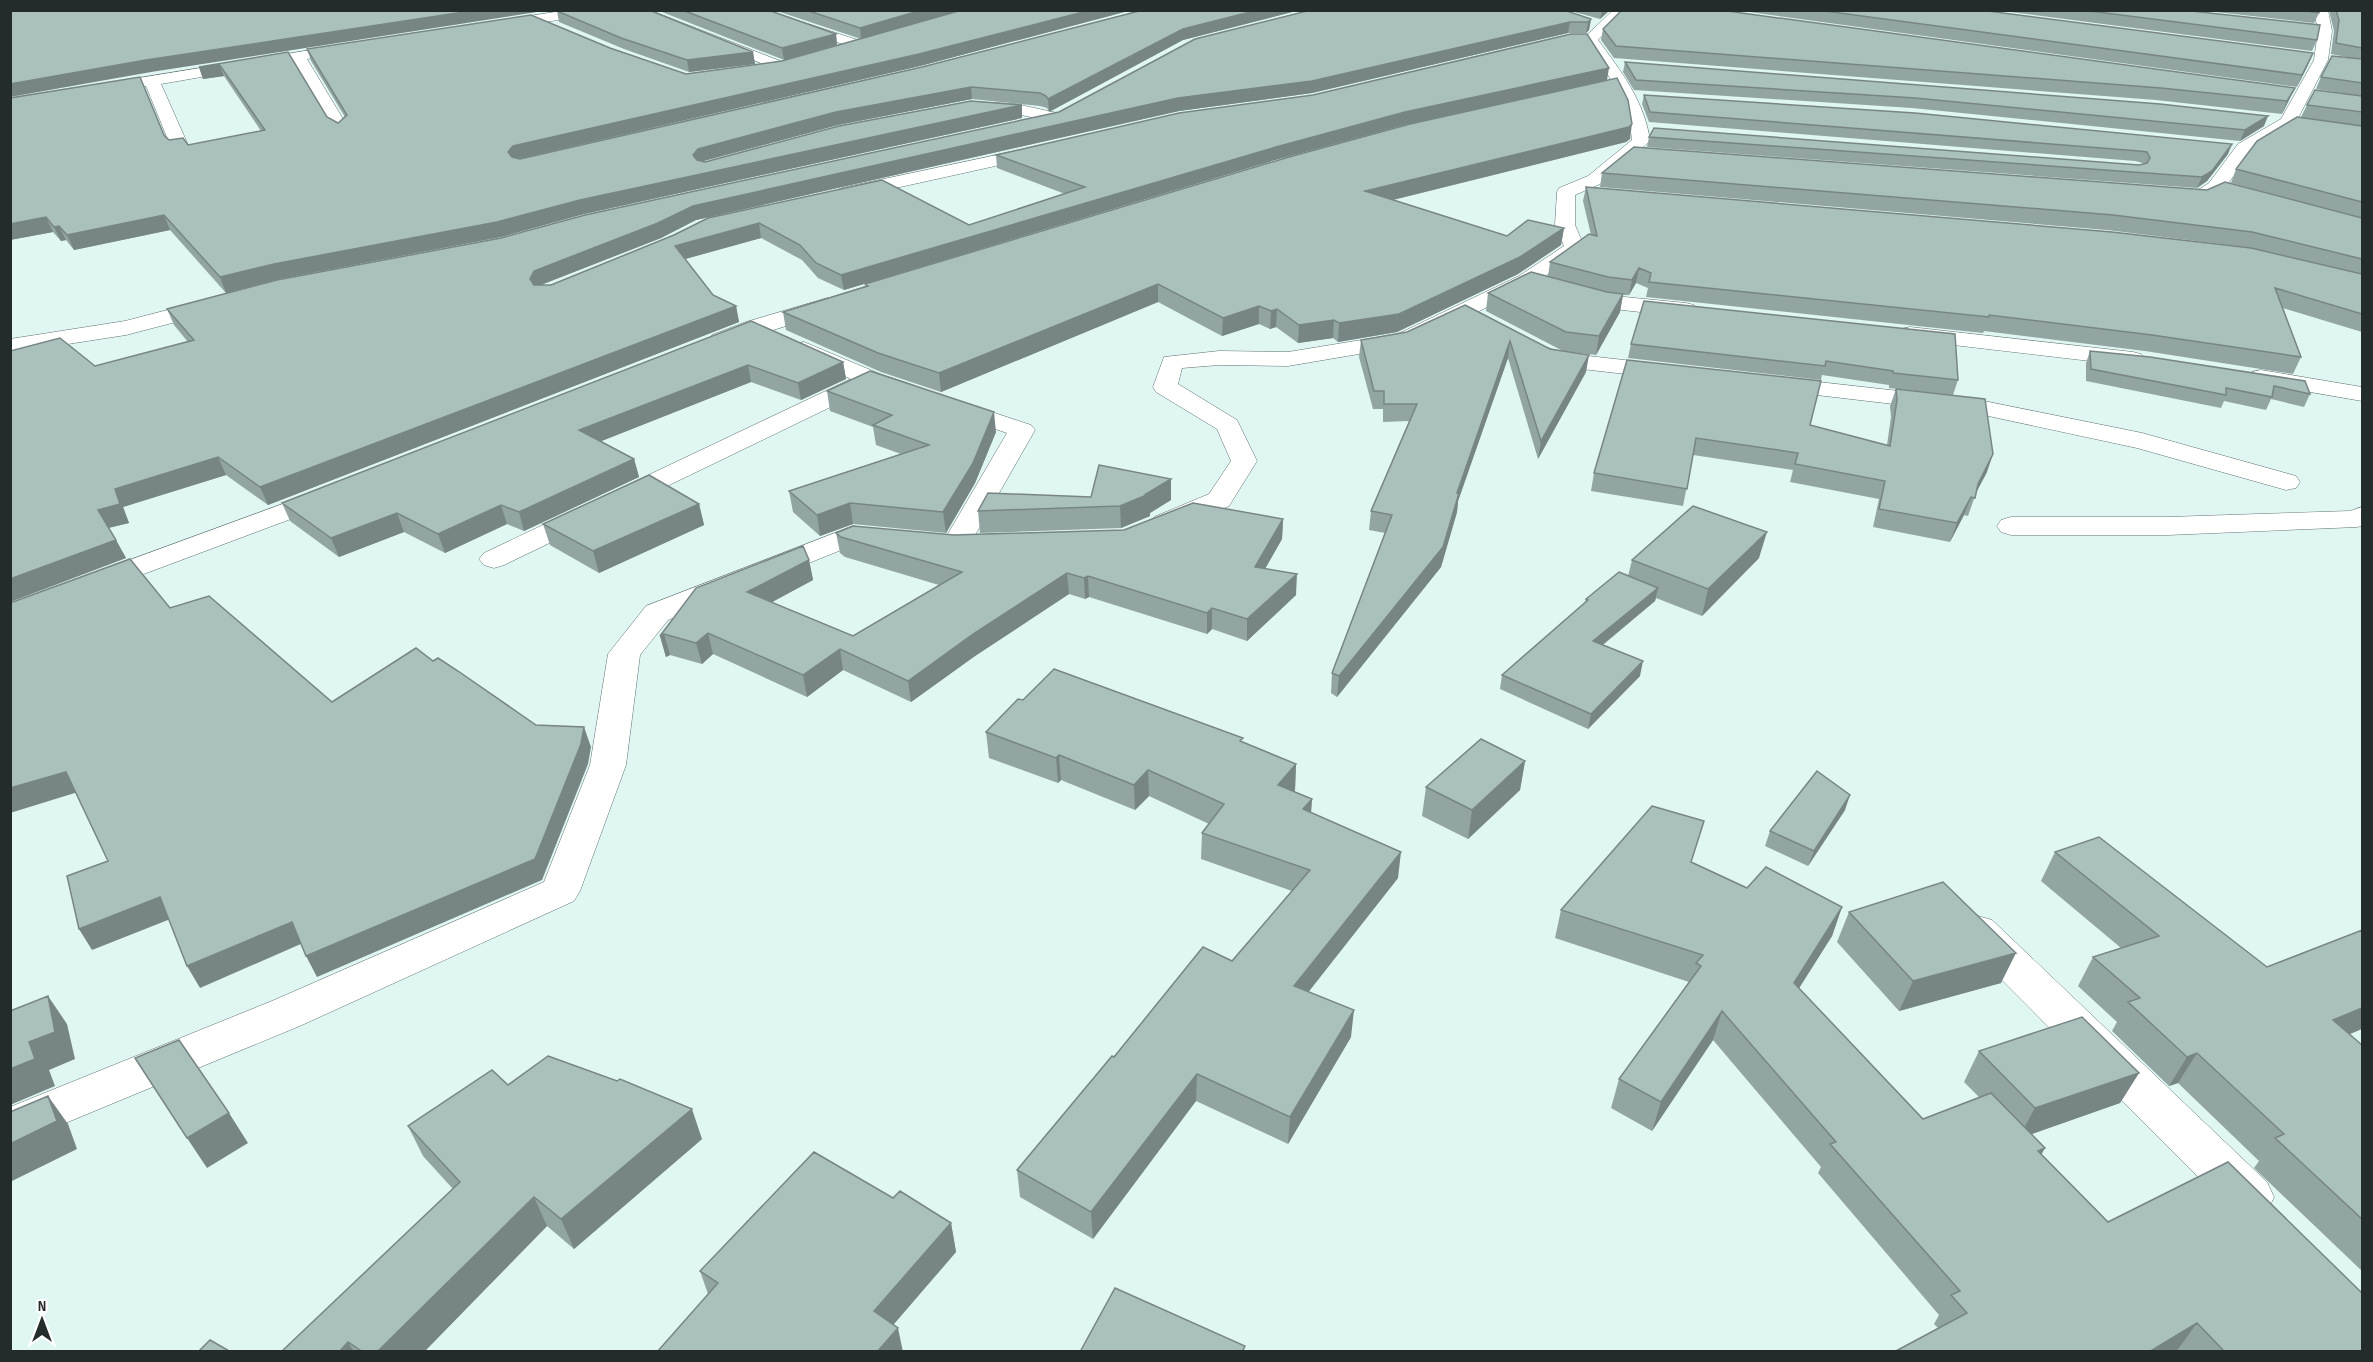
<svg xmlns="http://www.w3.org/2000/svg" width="2373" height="1362" viewBox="0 0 2373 1362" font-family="'Sofia Sans Condensed',sans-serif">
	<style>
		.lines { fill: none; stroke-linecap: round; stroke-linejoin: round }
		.minor-casing { stroke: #5e726f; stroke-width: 1 }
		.minor { fill: #fff; fill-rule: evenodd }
		.wall { fill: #92a5a3 }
		.shaded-wall { fill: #778684 }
		.building { fill: #aac0bd; stroke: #778684; stroke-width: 1.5 }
	</style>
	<rect width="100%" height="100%" fill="#e0f6f3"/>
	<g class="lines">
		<g class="minor-casing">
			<path id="minor" d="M568,10H605L599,14L497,29L490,25L497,21Z
				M630,10H649L788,64L790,67L788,70H778Z
				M744,10H765L867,43L869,46L862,50L857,49Z
				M1619,10H1648L1647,13L1620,18L1598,40C1621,71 1645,102 1650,141L1600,184L1575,195V225L1585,248L1582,252L1533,284L1412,345L1288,366L1219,365L1182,368L1178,384L1237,420L1257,461L1229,506L1174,529L1164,532L1154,529L1150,523L1154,517L1209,494L1231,461L1217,429L1156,392L1153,387L1164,357L1219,351L1288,352L1398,334L1519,276L1564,246L1555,225L1557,192L1559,188L1588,176L1632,140C1629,103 1607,73 1587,43H1570L1563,39L1570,35H1587L1611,12Z
				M2314,10H2328L2332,31L2328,60L2294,126L2250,152L2223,191L2208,200L2201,202L2169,198L2167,194L2169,190H2198L2209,183L2238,144L2281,119L2314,60L2318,31Z
				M354,43L359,44L361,47L359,50L307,59L349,129L341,134L333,129L293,61L161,84L189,147L186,151H174L171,147L146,86L10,109V99Z
				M978,102L1016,104L1062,114L1064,117L1056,122L1016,114L972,110L970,107L972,104Z
				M1039,146L1045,147L1048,151L1045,155L846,199L839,197L837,193L839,189L846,187Z
				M1577,288L1604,295L1686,303L1694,305L1697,310L1694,315L1686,317L1604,308L1569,299L1566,294L1569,289Z
				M214,298L222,300L225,305L222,310L126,335L10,353V339L125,321Z
				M828,298L836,300L839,305L836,310L720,347L712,345L709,340L712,335L746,322Z
				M1910,327L2133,352L2141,354L2145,359L2141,364L2133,366L1902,339L1899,334L1902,329Z
				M804,342L880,374L913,385L916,390L913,395L904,397L872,387L504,565L494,568L484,565L479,559L484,553L851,379L796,354L792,349L796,344Z
				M1546,347L1561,353L1669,365L1677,367L1681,372L1677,377L1669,379L1556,366L1538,359L1534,354L1538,349Z
				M2261,370L2362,387V401L2252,382L2249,377L2252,372Z
				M1774,377L1979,400L2142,433L2296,476L2300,482L2296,488L2286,490L2137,448L1979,414L1765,389L1762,384L1765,379Z
				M952,399L1031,425L1035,430L970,544L966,550L956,553L946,550L942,544L1007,433L943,411L940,406L943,401Z
				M329,487L339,489L343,495L339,501L10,624V604Z
				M2362,507V526L2357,527L2168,535H2011L2001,532L1997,526L2001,520L2011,517H2168L2350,511Z
				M853,526L892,532L896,538L892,544L882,547L856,544L668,620L640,655L626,765L580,891L574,901L302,1025L10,1146V1107L272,1001L544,882L590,765L608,654L646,606Z
				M1978,916L1992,920L2267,1182L2274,1197L2267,1212L2250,1218L2233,1212L1964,942L1958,931L1964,920Z"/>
		</g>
		<use href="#minor" class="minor"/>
	</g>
	<path class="wall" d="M657,10H768L836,34L837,45L784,60Z
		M774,10H961L861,39Z
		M962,10H1132L920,66L518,158L922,67L1143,10H1300L1183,40L1049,112L1047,108L1040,106L972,99L838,125L703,161L705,162L1022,118L584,214L501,237L279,279L226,293L170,230L74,250L66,240L61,241L53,232L10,240V98L164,135L169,140L188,145L261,131L224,76L203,79L199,67L288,52L327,117L338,123L345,117L311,61L307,49L610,48L686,74L782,61Z
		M1311,10L1591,19L1589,30L1586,33H1568L1312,93L1179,111L696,220L661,238L541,285H551L674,235L708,218L969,225L1065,194L997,168L996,155L1607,80L1404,125L1275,160L844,290L818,278L802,260L761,238L685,259L713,295L736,306L739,322L268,505L226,475L123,507L129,523L109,528L126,558L10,602V351L95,366L188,342L174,325L167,309L501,238L1059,112Z
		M1567,10H1610L1600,19Z
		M1735,10H1980L2308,65L2297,87Z
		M1995,10H2182L2317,40L2312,51Z
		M2198,10H2319V13L2314,23Z
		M2329,10H2362V218L2231,183L2236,169L2301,117L2307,105L2362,96L2316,89L2321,77L2347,57L2331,54L2334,31Z
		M557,11L753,52L755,64L689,72L624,49L559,22Z
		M1603,29L2289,100L2282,114L2156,100L1614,58L1601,40Z
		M1625,62L2264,126L2240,141L1912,108L1634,90L1623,72Z
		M1644,95L2228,154L2207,181L2197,188L1647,147L1649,137L2139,165L2143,164V163L2135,161L1649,122L1642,104Z
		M1630,139L1626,142L1393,200L1507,236L1564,228L1561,245L1518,274L1397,332L1338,342L1333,338L1298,343L1276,327L1270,329L1259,324L1222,336L1158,302L941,392L881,372L786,330L783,312L865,286V284Z
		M1602,173L2362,218V332L2283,308L2301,357L2293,374L2145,351L1984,331L1983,333L1646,297L1648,288L1636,283L1629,295H1623L1620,312L1596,355L1563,351L1486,311L1488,293L1548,276L1550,262L1591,235L1583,201L1586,187L2259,250L2245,247L2107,230L1600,187Z
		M1644,301L1958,380L1953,395L1889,388V385L1822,375L1821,380L1628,358L1631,344Z
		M1465,305L1586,372L1538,459L1508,358L1458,501L1457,512L1441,567L1337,697L1331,693L1332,673L1385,533L1369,530L1371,511L1409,421L1383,422V409H1373L1359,357L1361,340L1407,332Z
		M751,321L843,362L846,379L801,400L751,382L601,441L634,459L639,477L524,531L507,524L445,553L404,532L339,557L290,521L282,503Z
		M2090,351L2150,357L2310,394L2304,407L2271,399L2266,410L2224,401L2221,408L2086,381V363Z
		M1627,360L1810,425L1887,445L1891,417L1890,406L1896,389L1987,472L1976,493L1968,516L1964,515L1950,542L1873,527L1879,499L1790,482L1793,470L1693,455L1683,506L1591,491L1594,473Z
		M827,391L996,432L975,483L946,533L853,524L820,536L793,512L789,491L901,454L876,445L873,427L830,411Z
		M1171,479V500L1150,513V516L1121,528L980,533L978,511L1091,497Z
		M699,504L704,525L599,573L550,545L543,524Z
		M1283,519L1282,539L1265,569L1296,595L1247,641L1212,629L1207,634L1089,597L1085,599L1069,594L975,656L911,702L843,670L807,697L713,654L702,664L670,655L666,657L660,636L809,560L813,580L772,602L853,636L939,585L845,557L840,553L836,533L954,535L1124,530Z
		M1759,558L1702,616L1656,598L1655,601L1603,645L1640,676L1588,729L1500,689L1502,675L1585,602L1586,599L1628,576L1632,560Z
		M1023,700L1243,742L1296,764L1295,790L1294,792L1312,799L1311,813L1398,878L1308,992L1351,1037L1288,1144L1196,1101L1093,1239L1020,1197L1017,1170L1114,1057L1232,961L1292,891L1201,859L1202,833L1209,824L1149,796L1135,810L1061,780L1058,783L989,758L986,732Z
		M1525,761L1520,790L1468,839L1422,816L1426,787Z
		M1845,810L1808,866L1765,846L1770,831Z
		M2055,852L2350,1034L2362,1045V1271L2254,1168L2259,1161L2178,1083L2169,1086L2112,1031L2117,1022L2078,986L2093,957L2121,948L2041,881Z
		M1692,862L1747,888L1842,907L1832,936L1799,988L1923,1119L1979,1097L1964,1082L1979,1051L2139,1073L2120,1103L2031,1134L2042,1155L2108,1222L2362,1352H1894L1938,1328L1934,1324L1939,1315L1818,1173L1821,1167L1713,1040L1652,1131L1611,1108L1619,1079L1689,982L1555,938L1561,910Z
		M1849,912L2001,983L1899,1011L1837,942Z
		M508,1085L702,1139L574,1249L547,1226L424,1352H281L453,1189L423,1156L408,1126Z
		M893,1198L951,1223L956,1252L893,1325L708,1294L700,1271Z"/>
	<path class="shaded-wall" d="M477,10H550L151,72L10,97V84L146,60Z
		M922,10H961L861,39L860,28Z
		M1091,10H1132L920,66L517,159L512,165L508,152L513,146Z
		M1258,10H1300L1183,40L1049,112L1048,99L1183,29Z
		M1602,10H1610L1600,19Z
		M1591,19L1589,30L1586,33L1588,22Z
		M1570,22L1568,33L1312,93L1179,111L696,220L661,238L538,286L534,294L530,279L534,271L693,206L1178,98Z
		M836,34L837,45L784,60L782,48Z
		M753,52L755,64L689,72L687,60Z
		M2313,53L2308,65L2297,87L2302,75Z
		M219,64L224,76L203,79L199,67Z
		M1609,68L1607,80L1404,125L1275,160L844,290L841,275L1276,147L1405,112Z
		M971,87L972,99L838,125L700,162L696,168L693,155L698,149L836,112Z
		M2295,88L2282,114L2287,101Z
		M1022,105V118L584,214L501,237L279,279L226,293L220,277L274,264L580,200Z
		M2268,116L2264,126L2240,141L2245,130Z
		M1632,124L1630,139L1626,142L1364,207L1365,191Z
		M2232,144L2228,154L2207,181L2197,188L2202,177Z
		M164,215L170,230L74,250L67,235Z
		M46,217L53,232L10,240V224Z
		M759,223L761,238L678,261L675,246Z
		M59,226L66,240L61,241L54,227Z
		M1564,228L1561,245L1518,274L1397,332L1338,342L1339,323Z
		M1639,268L1636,283L1629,295L1632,280Z
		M1158,284V302L941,392L939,373Z
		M1623,294L1620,312L1596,355L1599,336Z
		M736,306L739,322L268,505L260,487Z
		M1259,306V324L1222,336L1223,318Z
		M1277,309L1276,327L1270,329L1271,311Z
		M1334,320L1333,338L1298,343L1299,325Z
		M1510,341L1508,358L1458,501L1457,512L1441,567L1337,697L1339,676L1457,493Z
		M1589,355L1586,372L1538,459L1541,441Z
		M843,362L846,379L801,400L798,383Z
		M748,365L751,382L584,448L579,430Z
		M994,412L996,432L975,483L946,533L943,512Z
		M1993,454L1987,472L1973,498L1978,484Z
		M218,457L226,475L123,507L129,523L107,528L98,510L115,489Z
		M634,459L639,477L524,531L519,512Z
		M1171,479V500L1150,513V516L1121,528L1120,506L1146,494Z
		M1971,497L1964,515L1950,542L1957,523Z
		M850,503L853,524L820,536L817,515Z
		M699,504L704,525L599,573L593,551Z
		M501,505L507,524L445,553L438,534Z
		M397,513L404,532L339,557L331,538Z
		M1283,519L1282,539L1254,588L1255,567Z
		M1767,532L1759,558L1702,616L1708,589Z
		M116,540L126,558L10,602V579Z
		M809,560L813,580L752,613L747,592Z
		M1067,573L1069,594L975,656L911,702L908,681L973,634Z
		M1297,574L1296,595L1247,641V619Z
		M1088,576L1089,597L1085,599L1084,578Z
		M1658,588L1655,601L1590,655L1593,641Z
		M1212,608V629L1207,634V613Z
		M708,633L713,654L702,664L696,643Z
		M664,634L670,655L666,657L660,636Z
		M840,649L843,670L807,697L803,675Z
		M1643,661L1640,676L1588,729L1591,714Z
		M584,727L591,747L588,764L542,880L317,977L306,956Z
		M1059,755L1061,780L1058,783L1056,758Z
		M1525,761L1520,790L1468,839L1472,810Z
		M1296,764L1295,790L1276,811L1278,785Z
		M1148,770L1149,796L1135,810L1134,785Z
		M66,772L78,792L10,813V788Z
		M1850,795L1845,810L1808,866L1814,851Z
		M1312,799L1310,825L1303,809Z
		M1401,852L1398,878L1292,1013L1294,986Z
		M160,897L173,918L92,950L79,929Z
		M1842,907L1832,936L1784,1012L1794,983Z
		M292,922L303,943L200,988L187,966Z
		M2016,953L2001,983L1899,1011L1913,981Z
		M48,996L67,1024L75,1059L49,1070L55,1086L10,1105V1069L29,1042Z
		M2362,1008V1029L2312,1050L2333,1020Z
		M1354,1010L1351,1037L1288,1144L1290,1117Z
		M1722,1011L1713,1040L1652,1131L1661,1102Z
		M2197,1053L2178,1083L2169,1086L2187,1057Z
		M2139,1073L2120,1103L2018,1139L2035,1108Z
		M1197,1074L1196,1101L1093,1239L1091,1212Z
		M48,1096L68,1124L77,1149L10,1182V1144Z
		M692,1109L702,1139L574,1249L561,1219Z
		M229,1113L248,1143L207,1168L187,1138Z
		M2045,1148L2029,1177L2038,1151Z
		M534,1197L547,1226L424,1352H377Z
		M951,1223L956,1252L881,1339L874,1311Z
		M2197,1323L2176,1352H2149Z
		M898,1328L903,1352H877Z
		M348,1342L354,1352H339Z"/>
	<path class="building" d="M10,10H477L146,60L10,84Z
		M562,10H649L753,52L687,60L621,38L557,11Z
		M682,10H768L836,34L782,48Z
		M806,10H922L860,28Z
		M962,10H1091L919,54L513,146L508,152L512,157L520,159L922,67L1143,10H1258L1183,29L1048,99L1046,96L1040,93L971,87L836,112L698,149L693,155L697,160L705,162L839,126L971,101L1022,105L580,200L497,222L274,264L220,277L164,215L67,235L59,226L54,227L46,217L10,224V98L140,77L164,135L169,140L183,138L188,145L265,130L219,64L199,67L288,52L327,117L338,123L347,115L307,49L531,15L610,48L686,74L782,61Z
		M1311,10H1564L1591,19L1588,22H1570L1312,81L1178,98L693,206L658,223L534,271L530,279L534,285H551L674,235L708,218L882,180L969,225L1085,187L996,155L1179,113L1313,95L1571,34H1587L1609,68L1405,112L1276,147L841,275L816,263L800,245L759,223L675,246L713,295L736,306L260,487L218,457L115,489L120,504L98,510L116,540L10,579V351L60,338L95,366L194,340L167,309L277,280L501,238L585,215L1059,112L1195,39Z
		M1622,10H1720L2295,88L2287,101L2161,88L1616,46L1603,29Z
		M1817,10H1980L2313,53L2302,75Z
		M2082,10H2182L2320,25L2317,40Z
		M2299,10H2319V13Z
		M2336,10H2362V48L2336,43L2339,20Z
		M2332,56L2362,59V83L2321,77Z
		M1625,62L2160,104L2268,116L2245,130L1915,98L1636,80Z
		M1617,78L1628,100L1632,124L1629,127L1365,191L1507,236L1528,220L1564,228L1520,257L1399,314L1339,323L1334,320L1299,325L1277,309L1271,311L1259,306L1223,318L1158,284L939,373L878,353L783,312L868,286L865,284L1289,157L1410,124Z
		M2315,90L2362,96V112L2307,105Z
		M1644,95L1915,113L2232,144L2212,171L2202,177L1649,137L1654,128L2139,165L2147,163L2150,158L2147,152L2139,151L1650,112Z
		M2297,117L2362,126V202L2236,169L2257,141Z
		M1634,147L2207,190L2225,182L2362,218V259L2252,232L2113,215L1602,173Z
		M1586,187L2112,232L2251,248L2362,274V314L2275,288L2301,357L2152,335L1989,315V317L1649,282L1651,273L1639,268L1632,280L1608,277L1550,262L1589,234L1597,236Z
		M1531,272L1607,292L1623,294L1599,336L1566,332L1488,293Z
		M1644,301L1955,334L1958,380L1893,373V371L1826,361L1825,366L1631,344Z
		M1465,305L1550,349L1589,355L1541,441L1510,341L1457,493H1459L1443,547L1339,676L1332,673L1392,515L1371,511L1417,404H1384V391H1374L1361,340L1407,332Z
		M751,321L843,362L798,383L748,365L579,430L634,459L519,512L501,505L438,534L397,513L331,538L282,503Z
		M2090,351L2150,357L2305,381L2310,394L2274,386L2272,397L2226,388V395L2091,369Z
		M1627,360L1821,381L1810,425L1890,446L1897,400L1896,389L1985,399L1993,454L1978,484L1975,498L1971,497L1957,523L1879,509L1885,481L1795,464L1798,453L1696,438L1687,489L1594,473Z
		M870,371L994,412L973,463L943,512L850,503L817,515L789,491L929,445L873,425L892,415L827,391Z
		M1099,465L1171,479L1146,494H1149L1120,506L978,511L988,493L1091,497Z
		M649,475L699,504L593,551L543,524Z
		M1193,503L1283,519L1255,567L1297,574L1247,619L1212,608L1207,613L1088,576L1084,578L1067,573L973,634L908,681L840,649L803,675L708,633L696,643L664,634L660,636L696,588L803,546L809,560L747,592L853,636L962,572L841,537L836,533L853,526L954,535L1124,530Z
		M1693,506L1767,532L1708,589L1632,560Z
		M130,559L170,608L209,596L332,702L416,648L433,661L438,658L458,671L536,725L584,727L581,744L535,859L306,956L292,922L187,966L160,897L79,929L67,876L108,861L66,772L10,788V603Z
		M1619,572L1658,588L1593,641L1643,661L1591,714L1502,675L1588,600L1586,599Z
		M1054,669L1243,738L1240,741L1296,764L1278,785L1312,799L1303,809L1401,852L1294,986L1354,1010L1290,1117L1197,1074L1091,1212L1017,1170L1112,1056L1114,1057L1203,947L1232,961L1310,870L1202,833L1224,804L1148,770L1134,785L1059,755L1056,758L986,732L1018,699L1023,700Z
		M1481,739L1525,761L1472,810L1426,787Z
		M1817,771L1850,795L1814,851L1770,831Z
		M1652,806L1704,821L1691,862L1747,888L1766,867L1842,907L1794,983L1923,1119L1991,1093L2045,1148L2038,1151L2108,1222L2228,1162L2362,1293V1352H2225L2197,1323L2149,1352H1894L1967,1313L1951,1295L1960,1291L1830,1144L1836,1142L1722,1011L1661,1102L1619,1079L1701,966L1696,963L1703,955L1561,910Z
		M2099,837L2267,967L2362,930V1008L2333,1020L2362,1045V1219L2275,1138L2284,1134L2197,1053L2187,1057L2128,1002L2140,998L2093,957L2159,936L2055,852Z
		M1943,882L2016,953L1913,981L1849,912Z
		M48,996L55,1032L29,1042L35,1059L10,1069V1011Z
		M2082,1017L2139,1073L2035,1108L1979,1051Z
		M179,1040L229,1113L187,1138L135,1058Z
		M548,1056L617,1081L620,1079L692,1109L561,1219L534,1197L377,1352H363L348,1342L339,1352H281L460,1182L408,1126L492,1070L508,1085Z
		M48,1096L57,1121L10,1144V1112Z
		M814,1152L893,1198L900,1191L951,1223L874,1311L898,1328L877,1352H657L718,1283L700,1271Z
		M1115,1288L1245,1346L1242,1352H1080Z
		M210,1340L231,1352H198Z"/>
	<rect width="2373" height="1362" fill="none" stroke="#242c2b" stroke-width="24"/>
	<g transform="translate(42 1320)" stroke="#ffffff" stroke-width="4.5" paint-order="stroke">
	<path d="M0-4.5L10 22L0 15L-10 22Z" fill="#242c2b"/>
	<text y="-9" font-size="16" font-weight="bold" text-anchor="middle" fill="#242c2b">N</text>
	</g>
</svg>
